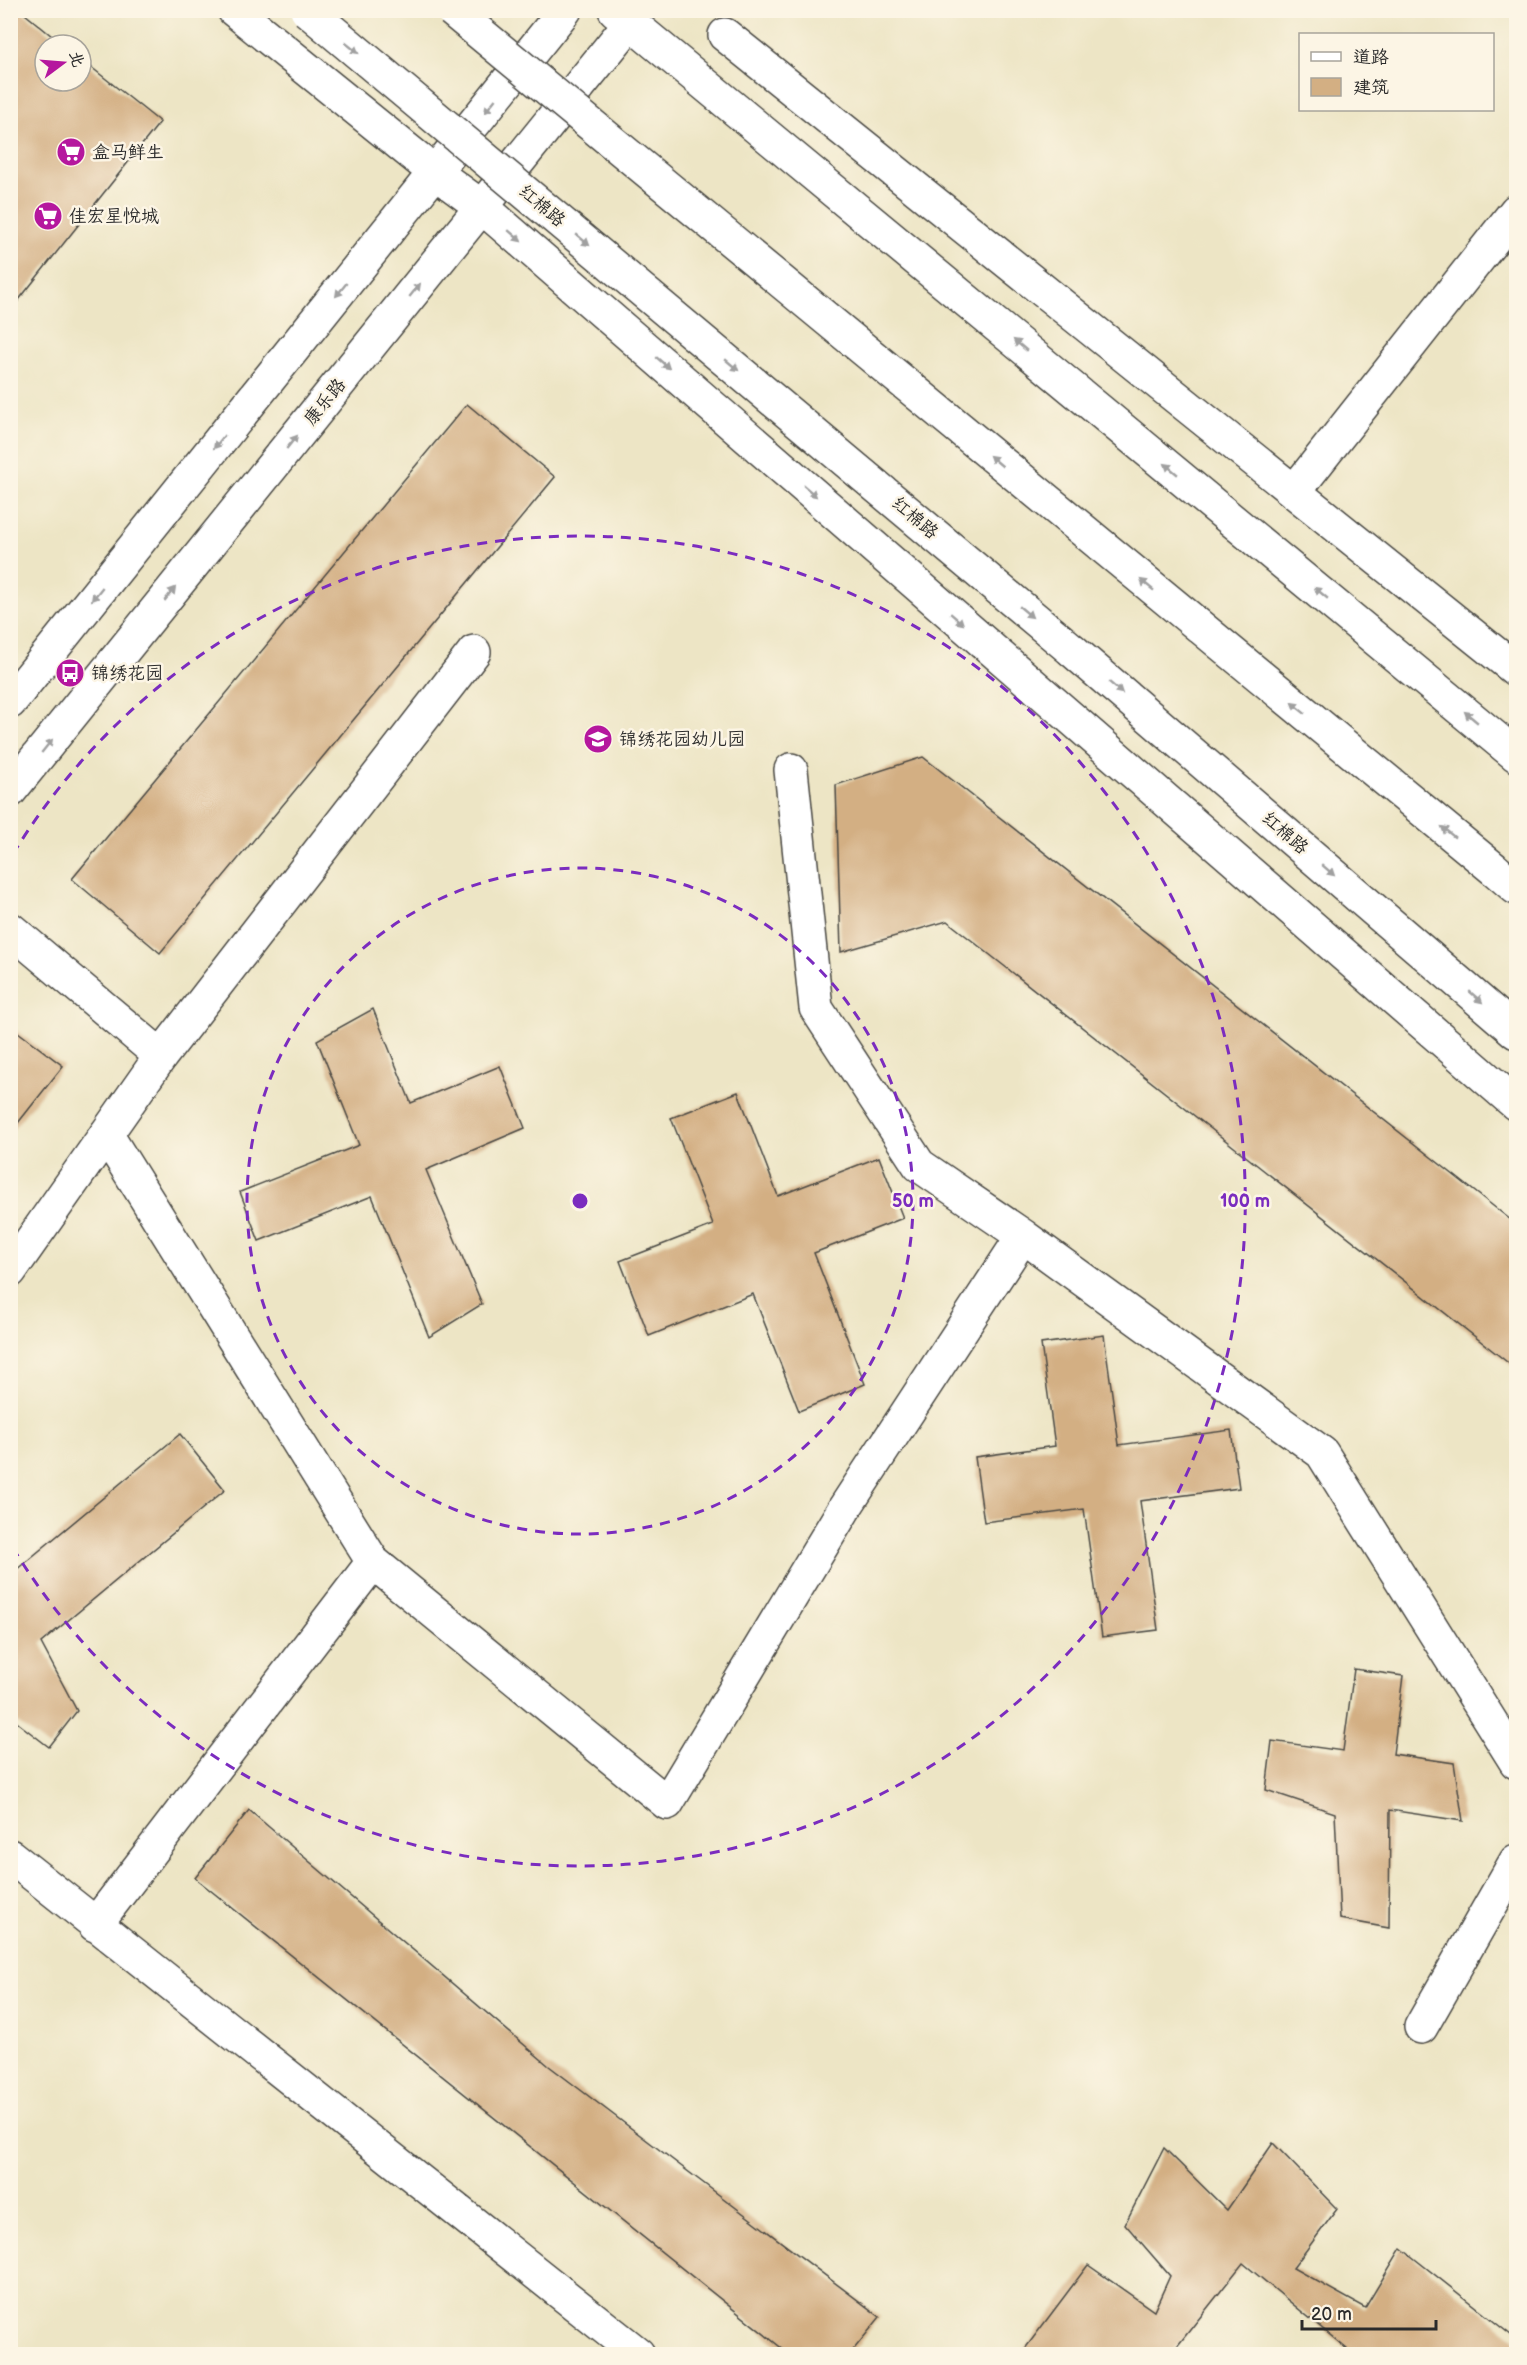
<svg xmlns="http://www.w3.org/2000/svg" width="1527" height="2365" viewBox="0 0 1527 2365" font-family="'Balsamiq Sans','LXGW WenKai TC',sans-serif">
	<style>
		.building { fill: #d3af83 }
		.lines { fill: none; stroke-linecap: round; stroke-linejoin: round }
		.minor-casing { stroke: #484742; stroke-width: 36 }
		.major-casing { stroke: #484742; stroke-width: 36 }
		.minor { stroke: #fff; stroke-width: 33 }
		.major { stroke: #fff; stroke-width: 33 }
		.major-bridge-casing { stroke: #484742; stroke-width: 36; stroke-linecap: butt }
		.major-bridge { stroke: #fff; stroke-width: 33 }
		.oneway { fill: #a0a0a0 }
		.ring { fill: none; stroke: #7b2cbf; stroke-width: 3; stroke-dasharray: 10 8 }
		.labels { text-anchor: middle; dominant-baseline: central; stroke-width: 5; stroke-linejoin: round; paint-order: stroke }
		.poi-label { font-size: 18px; fill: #2b2b2b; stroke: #fcf5e5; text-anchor: start }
		.street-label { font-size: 18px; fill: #2b2b2b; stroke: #fcf5e5 }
		.centre { fill: #7b2cbf; stroke: #fcf5e5; stroke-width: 3 }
		.ring-label { font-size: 18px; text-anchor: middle; font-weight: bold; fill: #7b2cbf; stroke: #fcf5e5; stroke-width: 5; stroke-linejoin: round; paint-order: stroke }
	</style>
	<rect width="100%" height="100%" fill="#fcf5e5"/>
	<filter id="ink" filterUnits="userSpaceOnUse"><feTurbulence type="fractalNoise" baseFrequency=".0167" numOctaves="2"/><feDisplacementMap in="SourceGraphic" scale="12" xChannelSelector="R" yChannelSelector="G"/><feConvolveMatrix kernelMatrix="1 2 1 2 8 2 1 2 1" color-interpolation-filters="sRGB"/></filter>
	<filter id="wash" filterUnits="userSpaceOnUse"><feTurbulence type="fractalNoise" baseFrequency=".008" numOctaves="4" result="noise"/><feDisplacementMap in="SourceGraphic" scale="24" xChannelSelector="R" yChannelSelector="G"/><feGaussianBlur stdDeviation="1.35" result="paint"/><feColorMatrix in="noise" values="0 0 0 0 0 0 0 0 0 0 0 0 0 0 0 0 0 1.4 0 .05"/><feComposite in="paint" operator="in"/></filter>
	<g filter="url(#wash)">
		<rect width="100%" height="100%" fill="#ede5c5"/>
		<g id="blocks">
			<path class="building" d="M10,10H20L63,45H45V81H81V59L160,122L10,311Z
				M467,404L555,477L160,953L72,879Z
				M923,757L1516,1224V1369L947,921L841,952L836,785Z
				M373,1009L411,1103L500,1066L525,1128L426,1170L482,1304L429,1337L372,1196L259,1241L240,1192L359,1145L317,1040Z
				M10,1026L63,1066L10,1133Z
				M738,1092L778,1196L879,1157L903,1218L814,1253L865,1384L799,1411L753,1294L649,1336L620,1261L713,1225L671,1118Z
				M1104,1335L1119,1445L1231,1430L1239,1488L1140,1501L1158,1630L1102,1637L1084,1509L984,1522L975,1457L1055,1446L1041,1344Z
				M180,1434L225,1490L41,1643L77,1711L49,1747L10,1717V1575Z
				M1354,1669L1403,1676L1393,1754L1454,1763L1463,1821L1390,1810L1389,1928L1340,1919L1335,1813L1266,1790L1272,1741L1343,1751Z
				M249,1810L549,2066L880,2317L850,2354H789L195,1878Z
				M1273,2143L1337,2209L1293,2268L1365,2308L1401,2248L1516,2339V2343L1507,2354H1353L1243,2263L1171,2354H1021L1088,2265L1154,2311L1170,2276L1125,2224L1164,2148L1227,2210Z"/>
		</g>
	</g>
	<g filter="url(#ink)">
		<use href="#blocks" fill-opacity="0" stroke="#484742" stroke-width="1.5"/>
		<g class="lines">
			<g class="minor-casing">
				<path id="minor" d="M234,10L437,174
					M725,35L1516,670
					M1294,492L1516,211
					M10,702L565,10
					M10,791L630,23L634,10
					M10,929L161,1056L10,1271
					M161,1056L474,652
					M106,1134L373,1562L667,1803L844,1509L1023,1236L919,1165L816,1008L791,770
					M1023,1236L1322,1453L1516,1762
					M10,1856L638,2354
					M95,1925L373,1562
					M1421,2027L1516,1861"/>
			</g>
			<g class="major-casing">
				<path id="major" d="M615,10L1516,755
					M437,174L482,207L1516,1104
					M1072,650L1516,1032
					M1494,869L1516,888"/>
			</g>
			<use href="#minor" class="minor"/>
			<use href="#major" class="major"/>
			<g class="major-bridge-casing">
				<path id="major-bridge" d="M307,10L1072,650
					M452,10L1494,869"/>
			</g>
			<use href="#major-bridge" class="major-bridge"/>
		</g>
		<defs><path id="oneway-solid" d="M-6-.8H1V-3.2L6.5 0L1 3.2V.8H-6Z" transform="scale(1.5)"/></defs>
		<g class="oneway">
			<use href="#oneway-solid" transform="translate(352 48) rotate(39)"/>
			<use href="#oneway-solid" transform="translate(490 106) rotate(128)"/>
			<use href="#oneway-solid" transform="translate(515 236) rotate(41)"/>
			<use href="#oneway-solid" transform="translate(583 240) rotate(40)"/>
			<use href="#oneway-solid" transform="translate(341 290) rotate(129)"/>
			<use href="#oneway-solid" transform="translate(415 290) rotate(-51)"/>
			<use href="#oneway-solid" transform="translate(1020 345) rotate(-140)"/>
			<use href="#oneway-solid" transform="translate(663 363) rotate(41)"/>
			<use href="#oneway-solid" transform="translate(732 365) rotate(40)"/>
			<use href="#oneway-solid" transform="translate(219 442) rotate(129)"/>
			<use href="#oneway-solid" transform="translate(292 442) rotate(-51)"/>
			<use href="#oneway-solid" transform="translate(996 461) rotate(-140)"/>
			<use href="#oneway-solid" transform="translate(1171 469) rotate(-140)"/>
			<use href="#oneway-solid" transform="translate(810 491) rotate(41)"/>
			<use href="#oneway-solid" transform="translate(1147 585) rotate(-141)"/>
			<use href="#oneway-solid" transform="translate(1321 593) rotate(-140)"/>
			<use href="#oneway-solid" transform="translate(97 594) rotate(129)"/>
			<use href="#oneway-solid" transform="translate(170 594) rotate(-51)"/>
			<use href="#oneway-solid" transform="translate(1026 612) rotate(40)"/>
			<use href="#oneway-solid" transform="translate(957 619) rotate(41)"/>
			<use href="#oneway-solid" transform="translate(1116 688) rotate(41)"/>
			<use href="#oneway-solid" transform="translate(1298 708) rotate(-141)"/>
			<use href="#oneway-solid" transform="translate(1471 717) rotate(-140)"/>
			<use href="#oneway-solid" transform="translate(47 746) rotate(-51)"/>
			<use href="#oneway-solid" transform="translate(1448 832) rotate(-141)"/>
			<use href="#oneway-solid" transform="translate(1328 870) rotate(41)"/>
			<use href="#oneway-solid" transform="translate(1476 997) rotate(41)"/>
		</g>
	</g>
	<g class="ring">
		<circle cx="580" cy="1201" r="333"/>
		<path d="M13 854A665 665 0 1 1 13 1548"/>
	</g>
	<defs>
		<g id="supermarket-disc" transform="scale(1.5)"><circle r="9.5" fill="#b5179e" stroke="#fcf5e5"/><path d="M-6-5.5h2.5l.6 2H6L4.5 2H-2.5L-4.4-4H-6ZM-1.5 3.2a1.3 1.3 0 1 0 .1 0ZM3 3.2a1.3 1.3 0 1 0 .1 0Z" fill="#fff"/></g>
		<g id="bus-disc" transform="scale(1.5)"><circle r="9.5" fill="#b5179e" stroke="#fcf5e5"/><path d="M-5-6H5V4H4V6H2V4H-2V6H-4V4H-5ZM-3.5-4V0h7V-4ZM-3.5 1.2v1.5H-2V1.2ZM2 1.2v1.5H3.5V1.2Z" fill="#fff"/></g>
		<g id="school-disc" transform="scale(1.5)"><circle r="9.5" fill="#b5179e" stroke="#fcf5e5"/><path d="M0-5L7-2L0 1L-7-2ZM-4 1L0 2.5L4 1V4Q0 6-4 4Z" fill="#fff"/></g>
	</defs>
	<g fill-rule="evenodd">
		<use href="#supermarket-disc" x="71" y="152"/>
		<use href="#supermarket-disc" x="48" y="216"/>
		<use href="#bus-disc" x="70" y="673"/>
		<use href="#school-disc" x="598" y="739"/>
	</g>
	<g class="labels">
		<g class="poi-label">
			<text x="92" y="152">盒马鲜生</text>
			<text x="69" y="216">佳宏星悦城</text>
			<text x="91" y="673">锦绣花园</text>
			<text x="619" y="739">锦绣花园幼儿园</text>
		</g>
		<g class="street-label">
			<text transform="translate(542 206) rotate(40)">红棉路</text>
			<text transform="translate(325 402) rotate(-51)">康乐路</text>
			<text transform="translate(915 518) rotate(40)">红棉路</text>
			<text transform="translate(1285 833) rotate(41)">红棉路</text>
		</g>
	</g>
	<circle cx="580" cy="1201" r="9" class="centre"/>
	<g class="ring-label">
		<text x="913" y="1207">50 m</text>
		<text x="1245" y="1207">100 m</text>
	</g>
	<rect width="1527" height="2365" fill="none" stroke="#fcf5e5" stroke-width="36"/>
	<rect x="1299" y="33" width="195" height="78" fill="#fcf5e5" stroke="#a8a49b" stroke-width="1.5"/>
	<rect x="1311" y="52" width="30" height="9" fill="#ffffff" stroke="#a8a49b" stroke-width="1.5"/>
	<text x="1353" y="63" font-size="18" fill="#2b2b2b">道路</text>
	<rect x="1311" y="78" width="30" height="18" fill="#d3af83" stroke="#a8a49b" stroke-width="1.5"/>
	<text x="1353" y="93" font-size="18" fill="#2b2b2b">建筑</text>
	<g transform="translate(63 63) rotate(74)"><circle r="28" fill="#fcf5e5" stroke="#a8a49b" stroke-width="1.5"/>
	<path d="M0-4.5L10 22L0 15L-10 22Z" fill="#b5179e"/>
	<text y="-9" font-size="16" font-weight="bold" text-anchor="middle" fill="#2b2b2b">北</text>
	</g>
	<path d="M1302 2320v9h134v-9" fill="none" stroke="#2b2b2b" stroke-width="3"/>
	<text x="1311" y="2320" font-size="18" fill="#2b2b2b" stroke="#fcf5e5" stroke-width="4.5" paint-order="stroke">20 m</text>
</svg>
